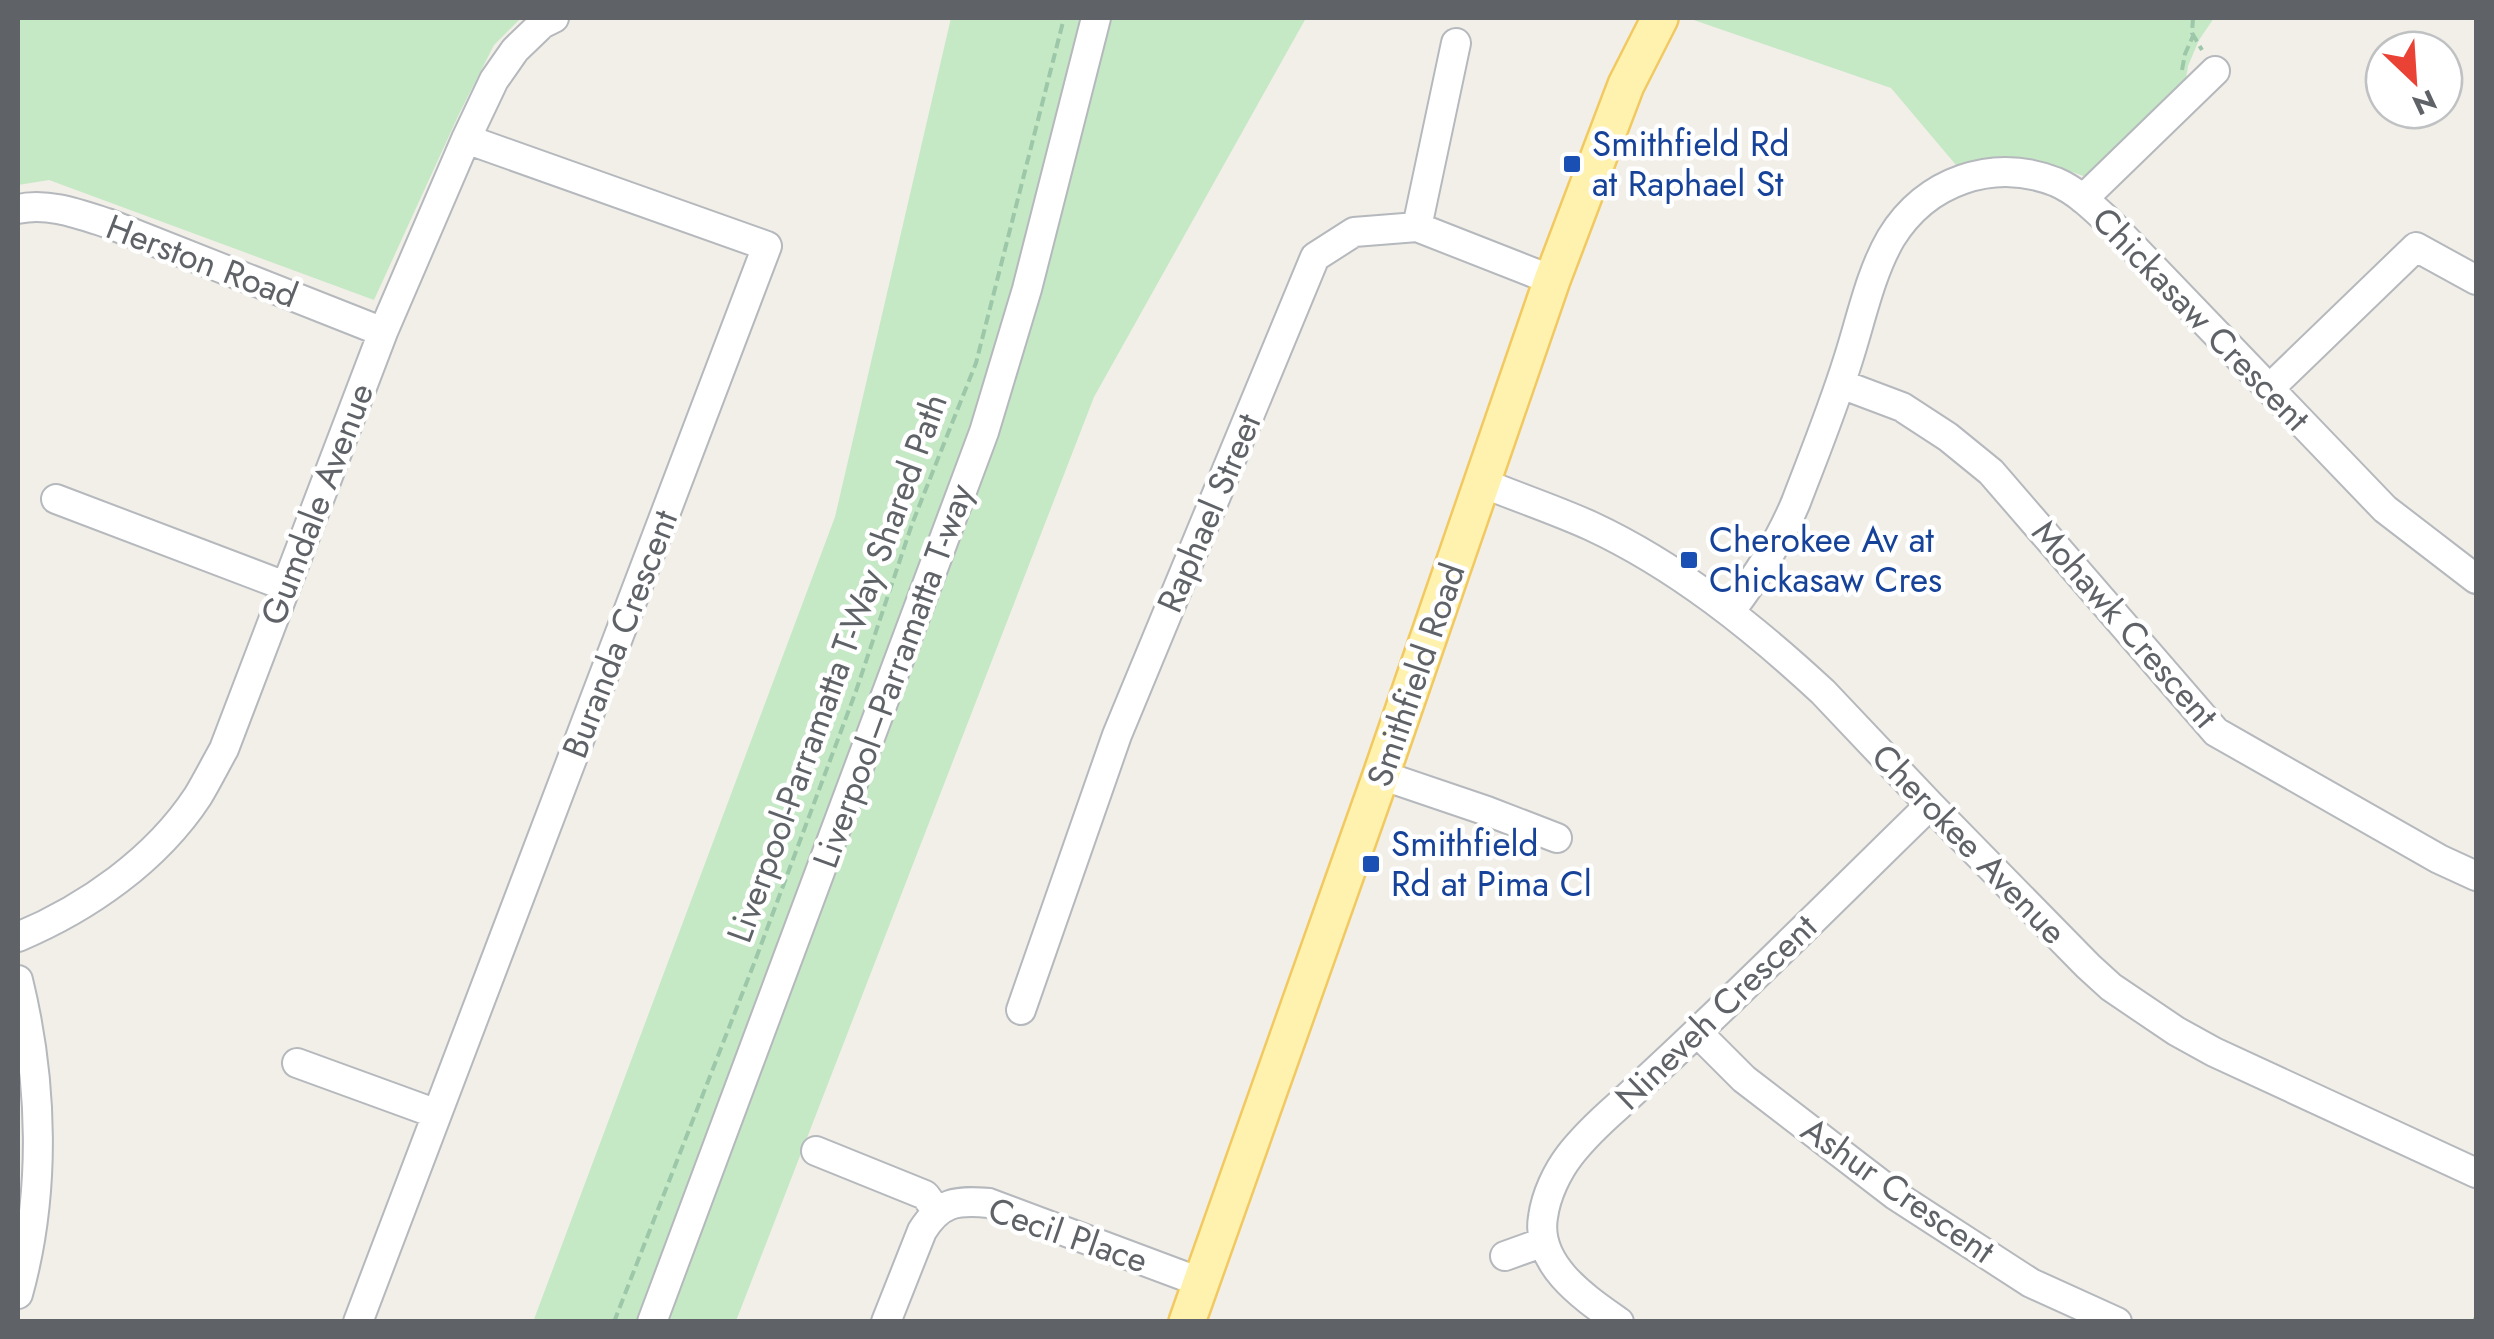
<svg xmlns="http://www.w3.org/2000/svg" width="2494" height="1339" viewBox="0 0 2494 1339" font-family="Jost,sans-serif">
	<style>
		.green { fill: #c5e8c5 }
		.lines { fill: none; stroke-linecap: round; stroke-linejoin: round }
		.minor-casing { stroke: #b5b8bc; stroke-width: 32 }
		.major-casing { stroke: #f2c960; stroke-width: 40 }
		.path { stroke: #9cc7a9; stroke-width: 4; stroke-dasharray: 10 5; stroke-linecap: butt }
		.minor { stroke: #fff; stroke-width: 28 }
		.major { stroke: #fff2af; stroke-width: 35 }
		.transit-dot { fill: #1a4fb4; stroke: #fff; stroke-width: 4 }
		.labels { text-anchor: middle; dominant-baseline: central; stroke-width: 9; stroke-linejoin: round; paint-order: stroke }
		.transit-label { font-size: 35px; fill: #164399; stroke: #fff; text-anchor: start }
		.street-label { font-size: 35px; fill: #5f6368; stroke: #fff }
	</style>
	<rect width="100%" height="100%" fill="#f1efe8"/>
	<path class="green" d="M18,18H521L494,45L459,114L374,300L49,180L18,185Z
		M951,18H1306L1094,397L736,1321L533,1322L835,517Z
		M1688,18H2214L2199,40L2188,66L2184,90L2095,172L2086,177C2039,159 2006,154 1956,165L1891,88Z"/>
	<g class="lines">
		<g class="minor-casing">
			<path id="minor" d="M2083,199L2215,71
				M18,209C47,202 79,214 107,223L383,332
				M1417,227L1456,43
				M1841,384L1902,407L1948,437L1991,472L2216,732L2439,859L2476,876
				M2270,388L2416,247L2476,280
				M1483,483C1519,498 1556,510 1591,526C1677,566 1754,628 1823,692L1930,805L2088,966L2111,987L2176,1031L2214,1052L2476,1173
				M56,499L285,586
				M1730,612C1756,577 1779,543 1796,502C1814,455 1833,408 1848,360C1861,320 1870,274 1891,238C1926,181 1993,157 2056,182C2077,191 2094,208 2110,223L2385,509L2476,579
				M1381,775L1487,811L1557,838
				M18,937C87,908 156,860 198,796C207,781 215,765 224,749L383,332L466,139L494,80L515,50L542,24L554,18
				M18,980C43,1082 46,1193 18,1294
				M1021,1010L1117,735L1315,257L1354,232L1417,227L1552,280
				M1697,1032L1744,1079L1895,1195L2031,1283L2117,1322
				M297,1063L437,1114
				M816,1151L925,1195L937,1211
				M1505,1256L1544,1242
				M358,1322L767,246L466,139
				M652,1322L984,432L1027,289L1096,18
				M886,1322L922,1231C940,1202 956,1200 989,1203L1200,1282
				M1619,1322C1585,1298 1535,1265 1543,1217C1546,1195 1557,1172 1570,1155C1584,1137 1601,1121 1618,1106C1644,1082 1670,1058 1696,1033C1775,958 1852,881 1930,805"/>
		</g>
		<g class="major-casing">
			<path id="major" d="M1187,1322L1381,775L1552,280L1626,85L1660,18"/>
		</g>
		<path class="path" d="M2193,18L2192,33L2202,50
			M2182,70L2185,54L2193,36
			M614,1322L755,961L856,691L912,524L976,363L1064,18
			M2474,1322L2476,1317"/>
		<use href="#minor" class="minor"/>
		<use href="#major" class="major"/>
	</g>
	<g class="transit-dot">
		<rect x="1562" y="154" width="20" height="20" rx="5"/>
		<rect x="1679" y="550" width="20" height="20" rx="5"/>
		<rect x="1361" y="854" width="20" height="20" rx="5"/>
	</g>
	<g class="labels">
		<g class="transit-label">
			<text x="1592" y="144">Smithfield Rd<tspan x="1592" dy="40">at Raphael St</tspan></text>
			<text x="1709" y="540">Cherokee Av at<tspan x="1709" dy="40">Chickasaw Cres</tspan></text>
			<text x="1391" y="844">Smithfield<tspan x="1391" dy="40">Rd at Pima Cl</tspan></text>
		</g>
		<g class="street-label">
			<text transform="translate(202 261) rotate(21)">Herston Road</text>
			<text transform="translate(2201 319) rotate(46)">Chickasaw Crescent</text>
			<text transform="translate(317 504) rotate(-69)">Gumdale Avenue</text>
			<text transform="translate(1209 513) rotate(-67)">Raphael Street</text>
			<text transform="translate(2125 624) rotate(49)">Mohawk Crescent</text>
			<text transform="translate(620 634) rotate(-69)">Buranda Crescent</text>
			<text transform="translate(837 668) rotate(-70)">Liverpool-Parramatta T-Way Shared Path</text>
			<text transform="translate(1416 675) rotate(-71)">Smithfield Road</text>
			<text transform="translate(893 676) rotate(-70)">Liverpool–Parramatta T-way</text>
			<text transform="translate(1969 844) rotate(46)">Cherokee Avenue</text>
			<text transform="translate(1716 1012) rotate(-44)">Nineveh Crescent</text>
			<text transform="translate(1898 1190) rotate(35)">Ashur Crescent</text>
			<text transform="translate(1068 1235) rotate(19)">Cecil Place</text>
		</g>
	</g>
	<rect width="2494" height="1339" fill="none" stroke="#5f6368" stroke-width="40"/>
	<g transform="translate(2414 80) rotate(155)"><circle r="48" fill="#ffffff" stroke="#bfc1c3" stroke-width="2.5"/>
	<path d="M0-8L18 38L0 25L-18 38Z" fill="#ea4335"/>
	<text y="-15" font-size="28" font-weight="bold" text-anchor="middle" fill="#5f6368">N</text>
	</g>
</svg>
